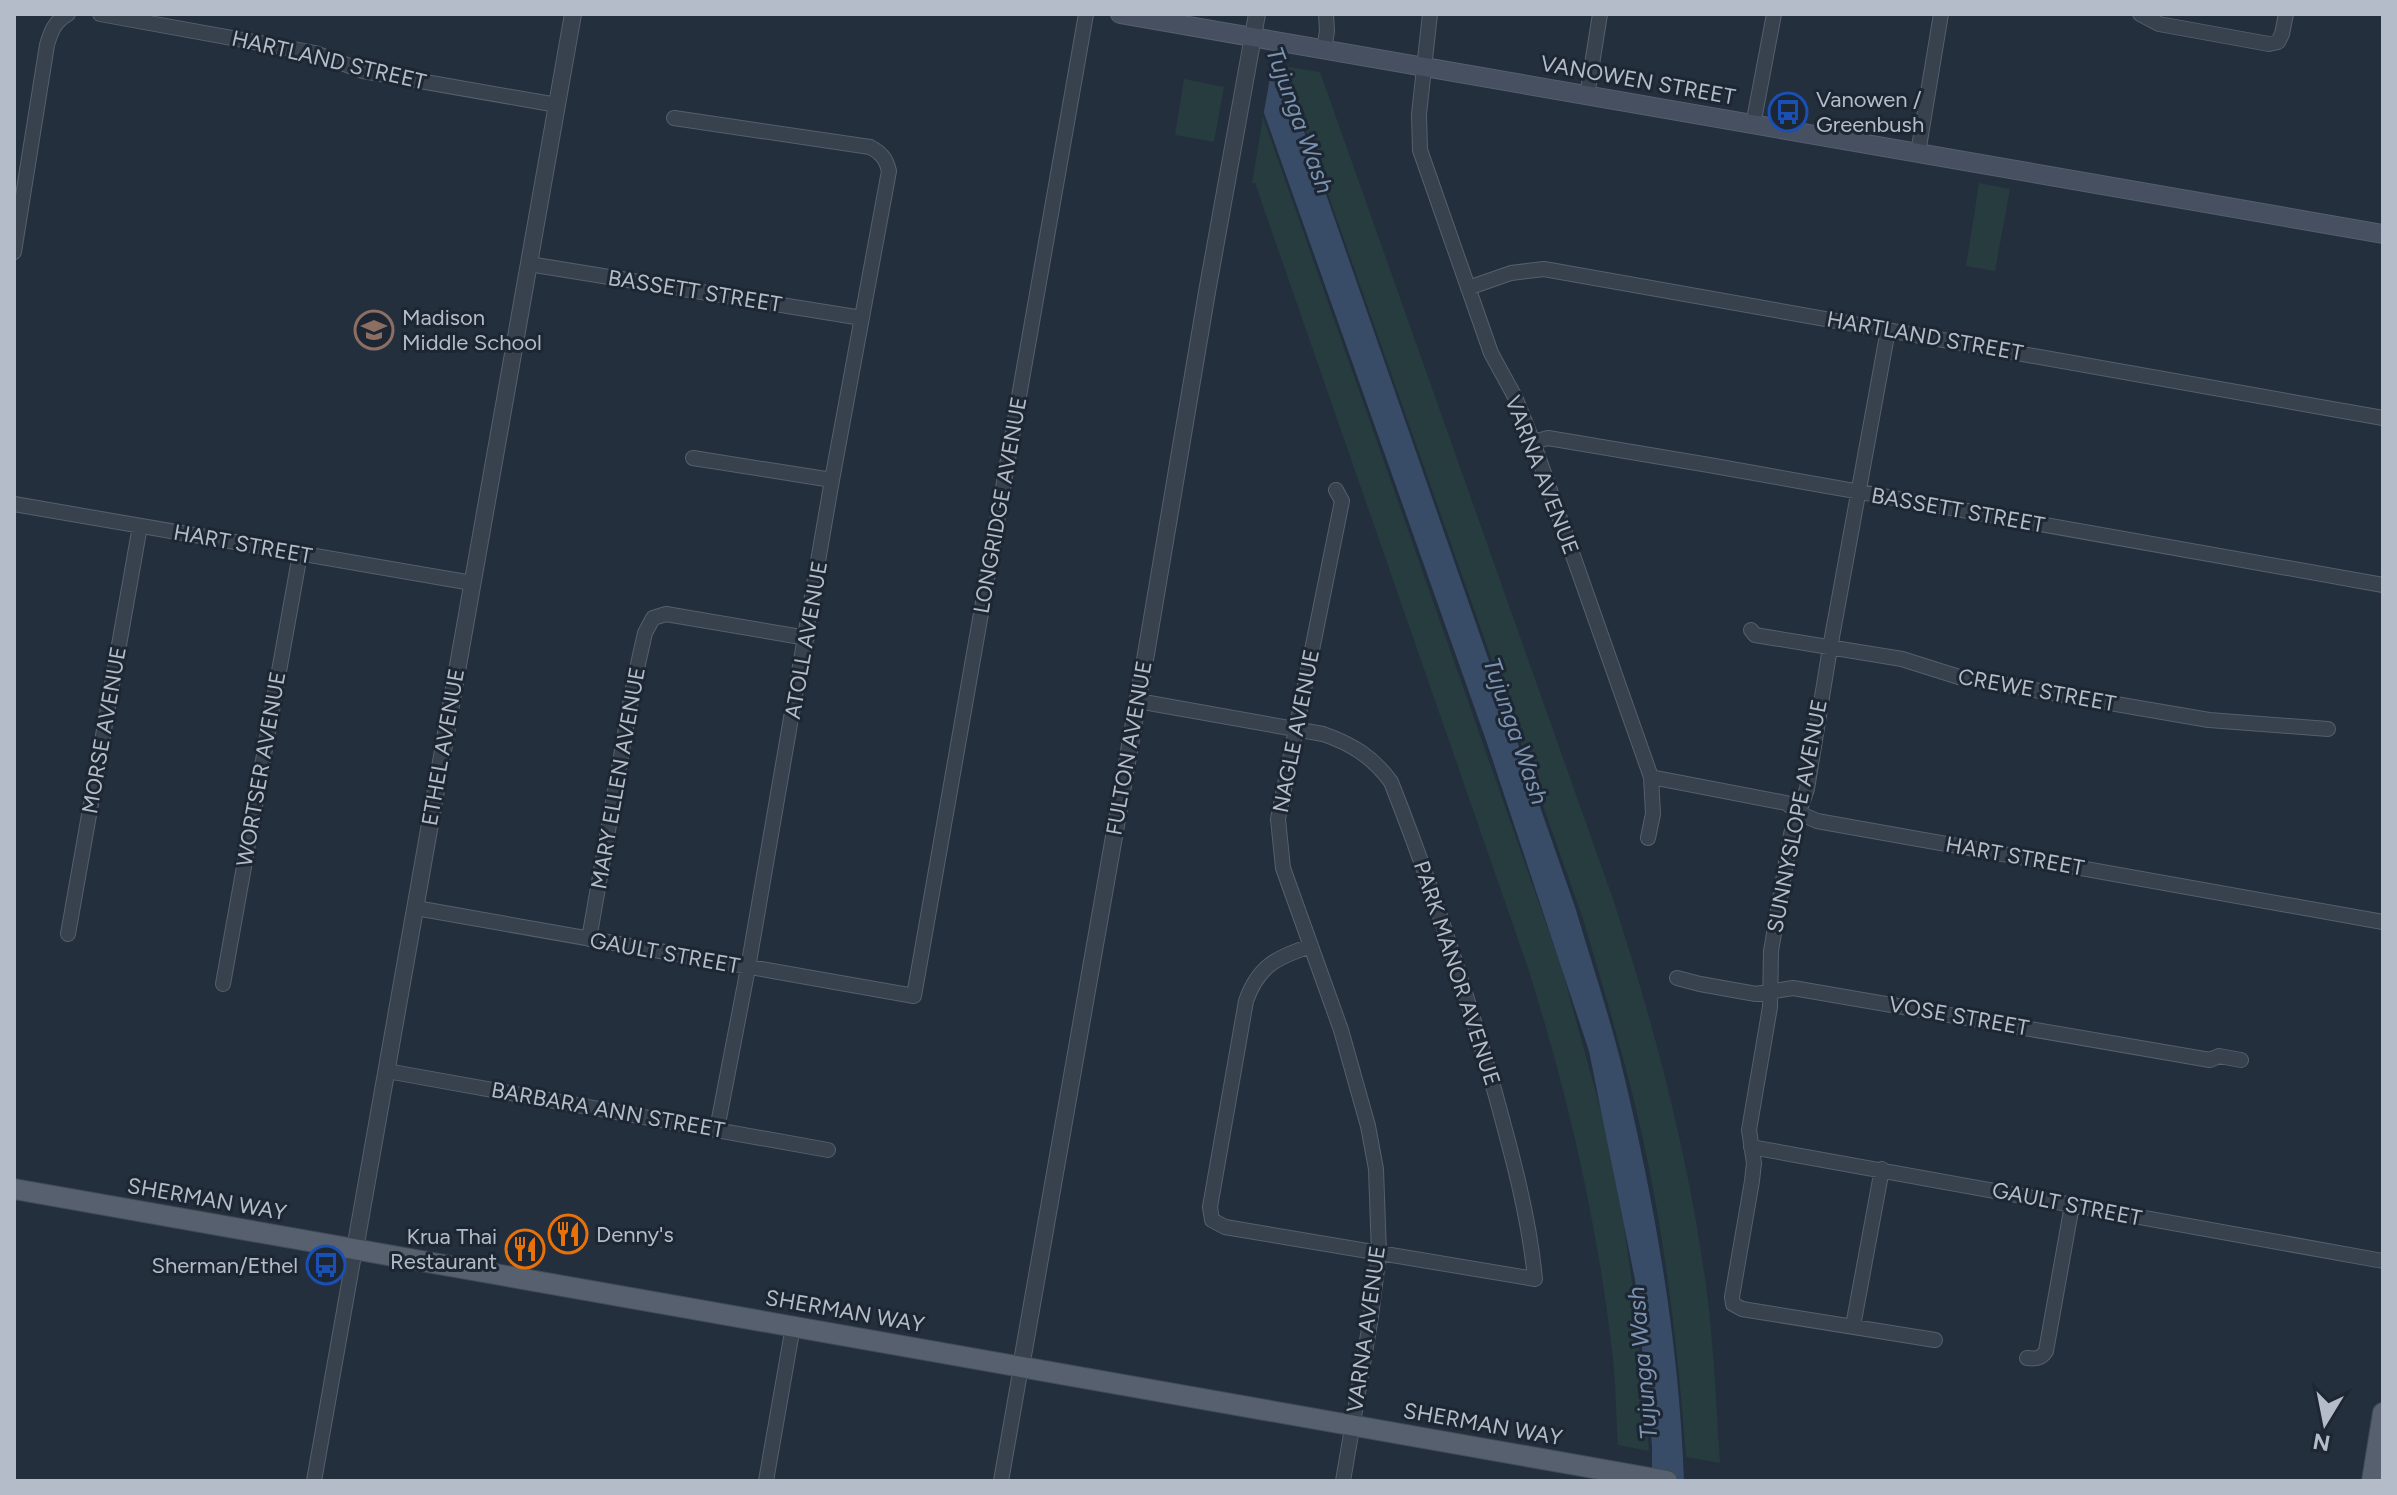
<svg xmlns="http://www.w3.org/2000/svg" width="2397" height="1495" viewBox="0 0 2397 1495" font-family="Figtree,sans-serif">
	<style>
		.green { fill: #263c3f }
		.water { fill: #394c67 }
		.pier { fill: #242f3e }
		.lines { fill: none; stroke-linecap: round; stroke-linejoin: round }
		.minor-casing { stroke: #565f6c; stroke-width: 16 }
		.tertiary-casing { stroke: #565f6c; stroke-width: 18 }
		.secondary-casing { stroke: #565f6c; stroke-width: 20 }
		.primary-casing { stroke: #414a57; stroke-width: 22 }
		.minor { stroke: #38414e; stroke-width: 14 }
		.tertiary { stroke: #38414e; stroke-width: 16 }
		.secondary { stroke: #465061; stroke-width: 18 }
		.primary { stroke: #56606e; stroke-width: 20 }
		.labels { text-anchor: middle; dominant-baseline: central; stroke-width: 6; stroke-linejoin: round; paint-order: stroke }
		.street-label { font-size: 22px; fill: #b4bcc9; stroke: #1d2633 }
		.poi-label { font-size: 22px; fill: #b4bcc9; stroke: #1d2633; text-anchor: start }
		.water-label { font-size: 24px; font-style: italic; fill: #7c92b1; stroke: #1d2633 }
	</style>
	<rect width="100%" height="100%" fill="#242f3e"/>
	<path class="green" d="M1283,66L1320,72L1614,902C1656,1032 1689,1157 1707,1293C1714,1349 1716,1406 1720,1463L1686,1457C1678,1350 1666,1244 1643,1139C1627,1066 1605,994 1584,922Z
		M1184,79L1224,87L1214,142L1175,135Z
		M1263,117L1561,966L1604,1122L1624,1227L1634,1297L1649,1451L1618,1445C1616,1416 1616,1387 1613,1359C1598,1225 1568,1094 1527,965L1255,183H1252Z
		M1979,183L2010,189L1995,271L1966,266Z"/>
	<path class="water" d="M1229,14H1263L1575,907C1590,958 1607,1008 1620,1059C1654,1198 1679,1339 1684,1481H1652V1445L1635,1280L1589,1051L1487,743Z"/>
	<path class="pier" d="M1225,14H1265L1283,66L1270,78L1263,117Z"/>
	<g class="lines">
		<g class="minor-casing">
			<path id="minor" d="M100,14L315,53L363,71L557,105
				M1430,14L1419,114L1420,150L1491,353L1515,397L1533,442L1651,777L1653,814L1648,838
				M2140,14L2159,24L2269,44L2278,42L2282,34L2286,14
				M1324,49L1327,31L1326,14
				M1587,96L1600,14
				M674,118L870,147C881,153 886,158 889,171L832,480L748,968L717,1129
				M1753,125L1774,14
				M1918,153L1941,14
				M14,252L47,45C51,31 55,21 68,14
				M529,264L862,318
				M1468,288L1511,273L1544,269L2383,418
				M1888,330L1830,648L1807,789L1791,834L1771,951L1770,1007L1749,1130L1754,1163L1752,1181L1732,1297L1733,1304L1742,1309L1935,1340
				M1533,442L1548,438L1709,465L2383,585
				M693,458L832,480
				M1336,490L1342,501L1278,819L1283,868L1341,1030L1368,1126L1376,1169L1379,1254L1370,1323L1343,1481
				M14,504L472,583
				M1751,630L1755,635L1902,659L1959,677L2209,720L2328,729
				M1138,701L1323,734C1352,744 1373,757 1391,782C1431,883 1464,985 1494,1089C1511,1151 1529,1215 1535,1279L1225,1227L1212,1220L1210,1207L1246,1001C1258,966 1277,957 1311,946
				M1651,777L1786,803L1799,813L1817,821L2383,922
				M416,908L914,996L1086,14
				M68,934L140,526
				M589,939L634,682L645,633L653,618L666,614L807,638
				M1677,978L1700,984L1756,994L1793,988L2210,1060L2219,1056L2241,1060
				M223,984L300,554
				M387,1071L828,1150
				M1751,1147L2383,1261
				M1853,1326L1882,1169
				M2027,1358C2035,1359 2041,1359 2046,1351L2072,1205
				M314,1481L355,1249
				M766,1481L793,1326
				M1001,1481L1021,1367"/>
		</g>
		<g class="tertiary-casing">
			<path id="tertiary" d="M355,1249L573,14
				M1021,1367L1146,654L1207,292L1257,14"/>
		</g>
		<g class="secondary-casing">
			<path id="secondary" d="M1120,14L2383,234"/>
		</g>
		<g class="primary-casing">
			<path id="primary" d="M14,1189L1667,1481
				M2372,1481L2383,1413"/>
		</g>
		<use href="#minor" class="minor"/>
		<use href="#tertiary" class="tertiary"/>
		<use href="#secondary" class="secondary"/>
		<use href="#primary" class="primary"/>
	</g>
	<defs>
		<g id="bus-ring" transform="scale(2)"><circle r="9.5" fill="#1d2633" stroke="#1a4fb4" stroke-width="1.5"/><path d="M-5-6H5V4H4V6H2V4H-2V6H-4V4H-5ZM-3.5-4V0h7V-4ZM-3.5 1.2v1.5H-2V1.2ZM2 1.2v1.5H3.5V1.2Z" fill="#1a4fb4"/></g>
		<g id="school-ring" transform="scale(2)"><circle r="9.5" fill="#1d2633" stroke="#8d6e63" stroke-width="1.5"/><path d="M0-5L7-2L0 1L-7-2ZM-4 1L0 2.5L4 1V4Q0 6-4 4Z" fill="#8d6e63"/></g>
		<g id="restaurant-ring" transform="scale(2)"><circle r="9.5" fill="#1d2633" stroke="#e8710a" stroke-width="1.5"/><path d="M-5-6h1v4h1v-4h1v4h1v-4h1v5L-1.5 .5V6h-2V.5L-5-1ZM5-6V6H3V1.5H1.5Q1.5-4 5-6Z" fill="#e8710a"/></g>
	</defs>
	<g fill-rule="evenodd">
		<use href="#bus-ring" x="1788" y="112"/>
		<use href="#school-ring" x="374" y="330"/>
		<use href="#restaurant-ring" x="568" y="1234"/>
		<use href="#restaurant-ring" x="525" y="1249"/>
		<use href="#bus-ring" x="326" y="1265"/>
	</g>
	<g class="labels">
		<g class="street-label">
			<text transform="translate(329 60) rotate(13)">HARTLAND STREET</text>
			<text transform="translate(1638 80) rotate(10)">VANOWEN STREET</text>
			<text transform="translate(695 291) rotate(9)">BASSETT STREET</text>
			<text transform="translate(1925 336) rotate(10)">HARTLAND STREET</text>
			<text transform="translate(1542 475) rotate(69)">VARNA AVENUE</text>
			<text transform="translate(1000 505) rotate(-80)">LONGRIDGE AVENUE</text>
			<text transform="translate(1958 510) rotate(10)">BASSETT STREET</text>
			<text transform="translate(243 544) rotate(10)">HART STREET</text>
			<text transform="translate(806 640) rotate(-80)">ATOLL AVENUE</text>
			<text transform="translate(2037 690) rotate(10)">CREWE STREET</text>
			<text transform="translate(104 730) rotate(-80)">MORSE AVENUE</text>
			<text transform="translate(1296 731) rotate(-79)">NAGLE AVENUE</text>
			<text transform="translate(443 747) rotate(-80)">ETHEL AVENUE</text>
			<text transform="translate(1129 748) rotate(-80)">FULTON AVENUE</text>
			<text transform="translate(261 769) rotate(-80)">WORTSER AVENUE</text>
			<text transform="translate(618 778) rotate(-80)">MARY ELLEN AVENUE</text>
			<text transform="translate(1797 816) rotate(-79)">SUNNYSLOPE AVENUE</text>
			<text transform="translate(2015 856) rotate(10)">HART STREET</text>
			<text transform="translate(665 953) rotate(10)">GAULT STREET</text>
			<text transform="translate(1457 973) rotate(72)">PARK MANOR AVENUE</text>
			<text transform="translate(1959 1016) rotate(10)">VOSE STREET</text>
			<text transform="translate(608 1110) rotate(10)">BARBARA ANN STREET</text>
			<text transform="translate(207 1199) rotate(10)">SHERMAN WAY</text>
			<text transform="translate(2067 1204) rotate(11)">GAULT STREET</text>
			<text transform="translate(845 1311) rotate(10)">SHERMAN WAY</text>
			<text transform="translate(1366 1329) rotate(-82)">VARNA AVENUE</text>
			<text transform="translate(1483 1424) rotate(10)">SHERMAN WAY</text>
		</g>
		<g class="poi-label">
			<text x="1816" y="99">Vanowen /<tspan x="1816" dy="25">Greenbush</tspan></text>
			<text x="402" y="317">Madison<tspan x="402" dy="25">Middle School</tspan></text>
			<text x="596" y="1234">Denny's</text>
			<text x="497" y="1236" text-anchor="end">Krua Thai<tspan x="497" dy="25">Restaurant</tspan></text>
			<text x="298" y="1265" text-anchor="end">Sherman/Ethel</text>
		</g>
		<g class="water-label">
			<text transform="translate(1300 120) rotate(70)">Tujunga Wash</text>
			<text transform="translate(1516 731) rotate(71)">Tujunga Wash</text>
			<text transform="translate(1642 1363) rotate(-95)">Tujunga Wash</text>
		</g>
	</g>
	<rect width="2397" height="1495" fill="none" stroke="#b4bcc9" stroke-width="32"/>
	<g transform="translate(2325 1423) rotate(190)" stroke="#1d2633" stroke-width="6" paint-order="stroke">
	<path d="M0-6L14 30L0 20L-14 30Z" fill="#b4bcc9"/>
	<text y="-12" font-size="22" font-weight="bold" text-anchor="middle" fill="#b4bcc9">N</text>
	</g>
</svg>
